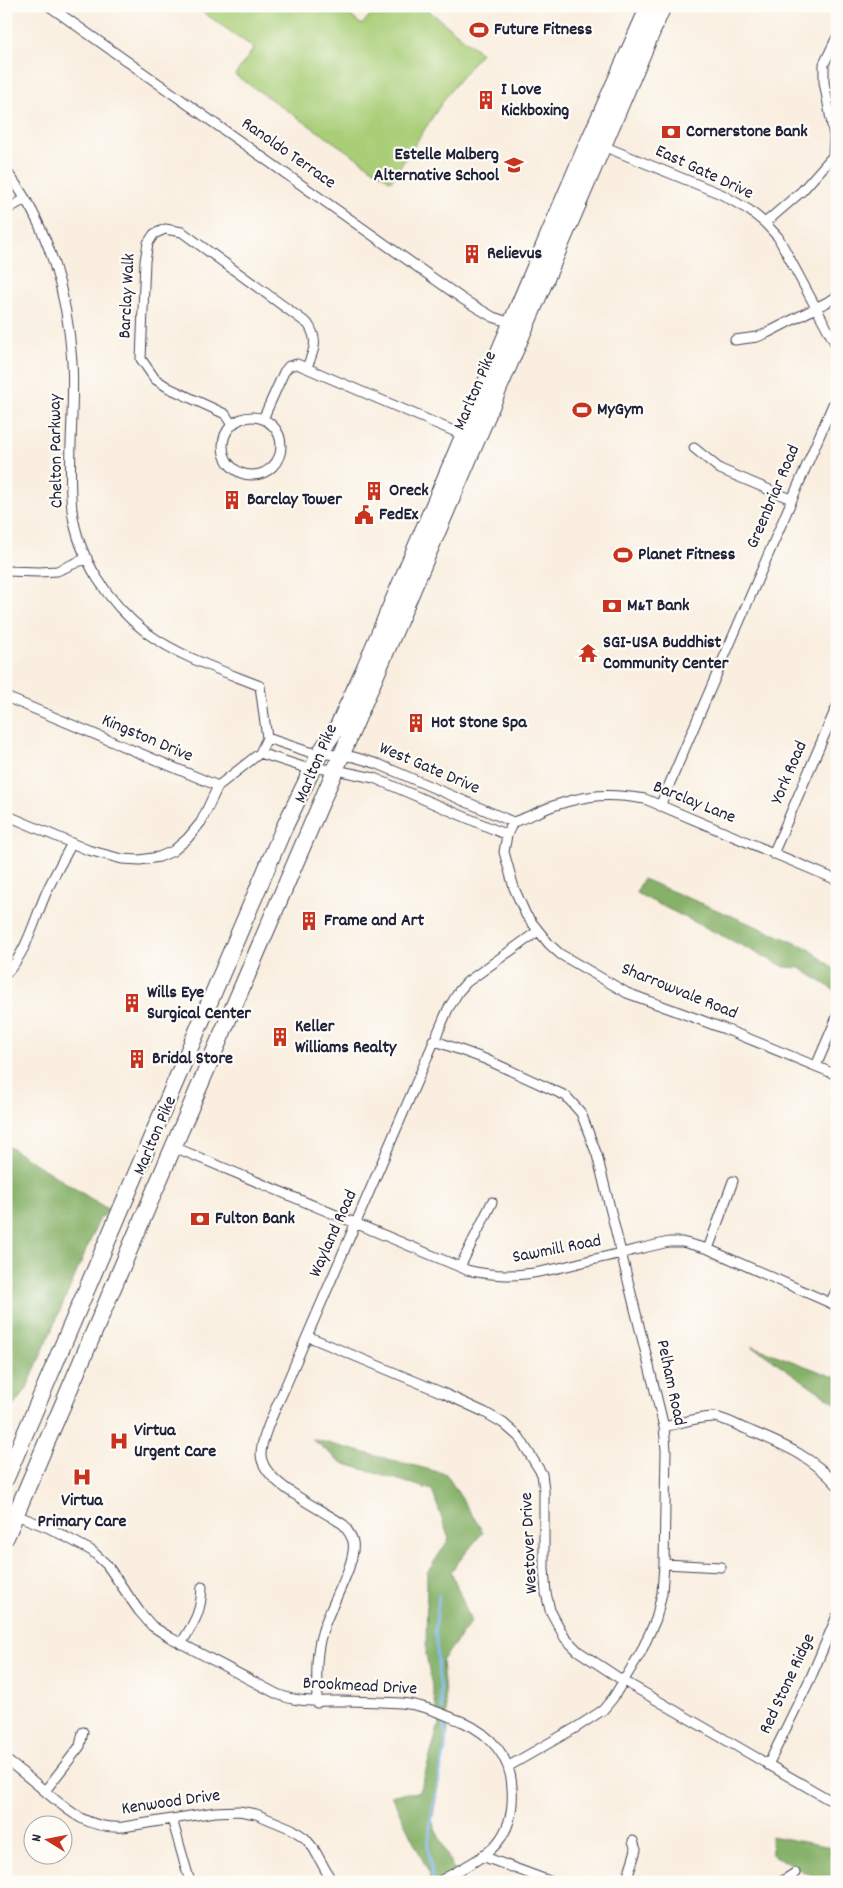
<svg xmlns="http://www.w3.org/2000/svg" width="843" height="1888" viewBox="0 0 843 1888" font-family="Dekko,sans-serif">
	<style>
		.green { fill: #a9ce77; stroke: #667859 }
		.forest { fill: #86b168; stroke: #546a52 }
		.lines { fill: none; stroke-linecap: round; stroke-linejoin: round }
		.stream { stroke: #87bcf6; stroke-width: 2.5 }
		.street-casing { stroke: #424154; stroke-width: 11 }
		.highway-casing { stroke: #424154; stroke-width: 18 }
		.street { stroke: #fff; stroke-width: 9 }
		.highway { stroke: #fff; stroke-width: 16 }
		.labels { text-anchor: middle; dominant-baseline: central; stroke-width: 4.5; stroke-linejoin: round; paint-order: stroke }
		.poi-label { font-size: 18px; font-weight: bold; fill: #22223b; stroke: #fdfcf7; text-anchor: start }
		.street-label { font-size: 18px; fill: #22223b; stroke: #fdfcf7 }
	</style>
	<rect width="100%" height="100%" fill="#fdfcf7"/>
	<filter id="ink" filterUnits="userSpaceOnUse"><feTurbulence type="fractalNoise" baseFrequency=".02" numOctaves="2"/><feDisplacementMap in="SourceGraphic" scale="10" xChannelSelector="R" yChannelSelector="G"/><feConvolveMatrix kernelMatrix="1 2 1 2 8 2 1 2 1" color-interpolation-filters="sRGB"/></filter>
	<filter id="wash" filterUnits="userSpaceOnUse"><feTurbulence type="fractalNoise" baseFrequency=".0096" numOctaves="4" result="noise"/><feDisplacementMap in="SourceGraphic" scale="20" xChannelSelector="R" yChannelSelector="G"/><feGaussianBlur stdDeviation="1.12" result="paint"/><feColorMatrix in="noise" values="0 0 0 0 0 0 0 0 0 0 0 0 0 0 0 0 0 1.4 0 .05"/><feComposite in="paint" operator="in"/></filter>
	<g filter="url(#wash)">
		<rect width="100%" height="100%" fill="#f9eedf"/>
		<path class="green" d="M194,6H338L362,25L377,6H423L481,53L447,95L391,181L235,75L254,48Z"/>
		<path class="forest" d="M643,879L808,948L837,971V992L800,968L785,967L636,893Z
			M6,1145L109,1210L99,1220L26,1390L6,1415Z
			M752,1346L837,1378V1404Z
			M312,1439L446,1474L483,1532L451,1571L471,1622L442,1661L448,1730L432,1821L451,1864L462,1882H428L430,1875L391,1795L420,1792L439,1724L426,1654L427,1573L449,1539L432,1490L342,1463Z
			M771,1836L837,1848V1882H822L772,1854Z"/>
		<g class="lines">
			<path class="stream" d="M439,1595L435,1631L442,1710
				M433,1882L428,1846L432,1812L445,1750L446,1739L442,1716"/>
		</g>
	</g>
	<g filter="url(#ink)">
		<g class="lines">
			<g class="street-casing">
				<path id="street" d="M49,6L464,300L493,317L511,323
					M603,146L721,194L749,210L765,223L778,237L836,345L837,350
					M6,171C48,223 68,296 72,362C75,411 67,460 72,510C78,558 109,604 147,633C180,657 223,671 260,686L267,738L260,753L218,786L201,822L187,839L173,851L159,857L140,860L122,859L88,850L6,815
					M6,210L25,199
					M765,223L802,191L833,156L834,136L824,82V64L837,37
					M735,340L757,337L767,333L837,297
					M223 446a29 29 0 1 1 58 0a29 29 0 1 1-58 0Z
					M263,419L284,372L289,366L297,364L463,435
					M232,425L225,414L169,388L155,379L141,359L145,261L148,243L154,234L165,229L182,232L308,324C319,340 314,351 307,367
					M694,448L720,469L791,499
					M6,571L39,572L57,571L87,558
					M6,697L218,786
					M267,738L309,752L354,757L378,764L513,822
					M260,753L303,767L336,770L374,778L507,835
					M660,806L837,395
					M773,854L837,706
					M837,880L645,799C609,793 588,794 553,806C539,811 527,818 513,822L507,835L504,852L514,888L526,915L549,944L560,954L627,993L725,1029L837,1075
					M6,974C28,950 34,920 47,891C54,875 64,859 72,843
					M433,1040L485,1059L566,1096L581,1113L597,1155L664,1427L666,1450L664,1564L662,1593L656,1619L641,1652L613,1698L603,1710L577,1727L509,1766
					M816,1066L837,1017
					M174,1147L467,1270C510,1281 545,1272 587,1261C615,1255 642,1248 669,1242H682L708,1249L837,1306
					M708,1249L733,1181
					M460,1267L492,1202
					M830,1303L837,1289
					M307,1336L443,1393L484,1412L503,1423L519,1437L542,1474L544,1490V1569L546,1593L550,1610L565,1638L578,1651L622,1680L828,1799
					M664,1427C681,1423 697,1417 714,1417C724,1418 736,1425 746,1429C781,1444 811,1455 837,1485
					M16,1515L49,1528L92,1551L107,1565L139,1611L152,1626L171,1638L277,1694C298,1703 318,1701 340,1701C361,1701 381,1702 401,1703C424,1705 442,1714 463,1722C490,1734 511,1757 512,1788C516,1846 482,1857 438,1882
					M664,1564L721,1567
					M181,1644C194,1622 201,1614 202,1587
					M317,1703C317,1679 315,1656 322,1633C328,1609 357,1564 353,1542C352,1536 347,1530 344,1525C322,1509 261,1483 261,1454C261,1436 279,1402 286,1385L448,1009L459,991L467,982L538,931
					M6,1760C20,1770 33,1781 46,1792C71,1813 89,1829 123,1827L215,1812L239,1811L256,1814L292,1829L305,1838L314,1849L332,1882
					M768,1765L811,1677L837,1616
					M45,1791L80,1746L83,1732
					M172,1819L190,1882
					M482,1856L552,1882
					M626,1882L636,1850L633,1841
					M781,1882L795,1873"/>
			</g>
			<g class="highway-casing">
				<path id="highway" d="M6,1478L283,830L320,753L338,726L365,667L583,154L649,6
					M6,1537L663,6"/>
			</g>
			<use href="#street" class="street"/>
			<use href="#highway" class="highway"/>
		</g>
	</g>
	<defs>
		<g id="stadium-bare" transform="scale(1.5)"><path d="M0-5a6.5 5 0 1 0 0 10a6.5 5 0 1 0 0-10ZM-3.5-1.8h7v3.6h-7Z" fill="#c8321e" stroke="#fdfcf7" stroke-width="2.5" paint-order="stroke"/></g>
		<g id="building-bare" transform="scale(1.5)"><path d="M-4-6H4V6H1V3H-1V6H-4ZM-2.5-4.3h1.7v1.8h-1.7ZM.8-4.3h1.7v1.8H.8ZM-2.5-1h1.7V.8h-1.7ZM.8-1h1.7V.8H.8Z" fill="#c8321e" stroke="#fdfcf7" stroke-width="2.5" paint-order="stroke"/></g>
		<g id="bank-bare" transform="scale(1.5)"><path d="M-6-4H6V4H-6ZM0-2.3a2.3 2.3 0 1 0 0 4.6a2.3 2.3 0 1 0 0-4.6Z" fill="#c8321e" stroke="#fdfcf7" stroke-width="2.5" paint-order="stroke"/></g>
		<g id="school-bare" transform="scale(1.5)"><path d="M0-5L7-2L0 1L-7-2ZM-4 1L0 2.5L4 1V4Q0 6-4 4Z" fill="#c8321e" stroke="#fdfcf7" stroke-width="2.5" paint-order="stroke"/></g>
		<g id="civic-bare" transform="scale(1.5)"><path d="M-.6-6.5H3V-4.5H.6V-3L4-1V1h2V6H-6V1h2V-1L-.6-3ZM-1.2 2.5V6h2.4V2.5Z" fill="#c8321e" stroke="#fdfcf7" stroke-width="2.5" paint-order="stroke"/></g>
		<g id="temple-bare" transform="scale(1.5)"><path d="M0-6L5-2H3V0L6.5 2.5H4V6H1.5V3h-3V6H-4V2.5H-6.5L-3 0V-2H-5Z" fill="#c8321e" stroke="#fdfcf7" stroke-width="2.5" paint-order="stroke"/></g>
		<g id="hospital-bare" transform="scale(1.5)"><path d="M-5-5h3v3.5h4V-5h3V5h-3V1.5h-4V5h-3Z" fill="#c8321e" stroke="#fdfcf7" stroke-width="2.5" paint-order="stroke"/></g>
	</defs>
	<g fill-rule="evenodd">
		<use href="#stadium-bare" x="479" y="30"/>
		<use href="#building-bare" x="486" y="100"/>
		<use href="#bank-bare" x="671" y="132"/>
		<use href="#school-bare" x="514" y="165"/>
		<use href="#building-bare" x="472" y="254"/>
		<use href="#stadium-bare" x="582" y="410"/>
		<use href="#building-bare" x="374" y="491"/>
		<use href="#building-bare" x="232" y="500"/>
		<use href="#civic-bare" x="364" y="515"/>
		<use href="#stadium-bare" x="623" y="555"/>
		<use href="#bank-bare" x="612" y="606"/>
		<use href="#temple-bare" x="588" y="653"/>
		<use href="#building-bare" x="416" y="723"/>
		<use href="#building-bare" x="309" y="921"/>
		<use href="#building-bare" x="132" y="1003"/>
		<use href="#building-bare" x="280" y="1037"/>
		<use href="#building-bare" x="137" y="1059"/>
		<use href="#bank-bare" x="200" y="1219"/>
		<use href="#hospital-bare" x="119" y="1441"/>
		<use href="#hospital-bare" x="82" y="1477"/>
	</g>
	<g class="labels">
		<g class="poi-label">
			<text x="494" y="30">Future Fitness</text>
			<text x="501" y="90">I Love<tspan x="501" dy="21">Kickboxing</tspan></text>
			<text x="686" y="132">Cornerstone Bank</text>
			<text x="499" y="155" text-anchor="end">Estelle Malberg<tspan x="499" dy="21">Alternative School</tspan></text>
			<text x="487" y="254">Relievus</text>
			<text x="597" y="410">MyGym</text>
			<text x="389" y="491">Oreck</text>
			<text x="247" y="500">Barclay Tower</text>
			<text x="379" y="515">FedEx</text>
			<text x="638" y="555">Planet Fitness</text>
			<text x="627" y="606">M&amp;T Bank</text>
			<text x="603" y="643">SGI-USA Buddhist<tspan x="603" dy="21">Community Center</tspan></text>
			<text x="431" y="723">Hot Stone Spa</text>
			<text x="324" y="921">Frame and Art</text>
			<text x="147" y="993">Wills Eye<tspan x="147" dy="21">Surgical Center</tspan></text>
			<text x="295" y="1027">Keller<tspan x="295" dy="21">Williams Realty</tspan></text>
			<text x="152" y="1059">Bridal Store</text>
			<text x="215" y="1219">Fulton Bank</text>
			<text x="134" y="1431">Virtua<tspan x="134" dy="21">Urgent Care</tspan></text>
			<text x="82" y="1501" text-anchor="middle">Virtua<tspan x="82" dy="21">Primary Care</tspan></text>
		</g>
		<g class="street-label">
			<text transform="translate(288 154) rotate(35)">Ranoldo Terrace</text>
			<text transform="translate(704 173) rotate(25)">East Gate Drive</text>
			<text transform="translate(128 296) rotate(-87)">Barclay Walk</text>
			<text transform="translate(476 391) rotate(-67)">Marlton Pike</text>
			<text transform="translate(57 451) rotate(-91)">Chelton Parkway</text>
			<text transform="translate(774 497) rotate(-67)">Greenbriar Road</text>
			<text transform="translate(147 739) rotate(23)">Kingston Drive</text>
			<text transform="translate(317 764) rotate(-67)">Marlton Pike</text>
			<text transform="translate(429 769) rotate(23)">West Gate Drive</text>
			<text transform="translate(790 773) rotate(-67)">York Road</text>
			<text transform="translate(694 803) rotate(22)">Barclay Lane</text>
			<text transform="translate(679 992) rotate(22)">Sharrowvale Road</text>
			<text transform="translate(156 1136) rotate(-67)">Marlton Pike</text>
			<text transform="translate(334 1234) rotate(-66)">Wayland Road</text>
			<text transform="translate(557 1250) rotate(-11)">Sawmill Road</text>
			<text transform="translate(670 1383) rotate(78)">Pelham Road</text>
			<text transform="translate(530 1543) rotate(-93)">Westover Drive</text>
			<text transform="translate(788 1684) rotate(-65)">Red Stone Ridge</text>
			<text transform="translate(360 1687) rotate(3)">Brookmead Drive</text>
			<text transform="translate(171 1803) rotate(-8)">Kenwood Drive</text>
		</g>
	</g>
	<rect width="843" height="1888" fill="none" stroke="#fdfcf7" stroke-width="25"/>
	<g transform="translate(48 1840) rotate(280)"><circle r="24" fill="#fdfcf7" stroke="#a5a5ac"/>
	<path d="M0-4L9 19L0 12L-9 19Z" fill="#c8321e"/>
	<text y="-8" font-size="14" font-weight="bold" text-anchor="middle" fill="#22223b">N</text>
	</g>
</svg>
